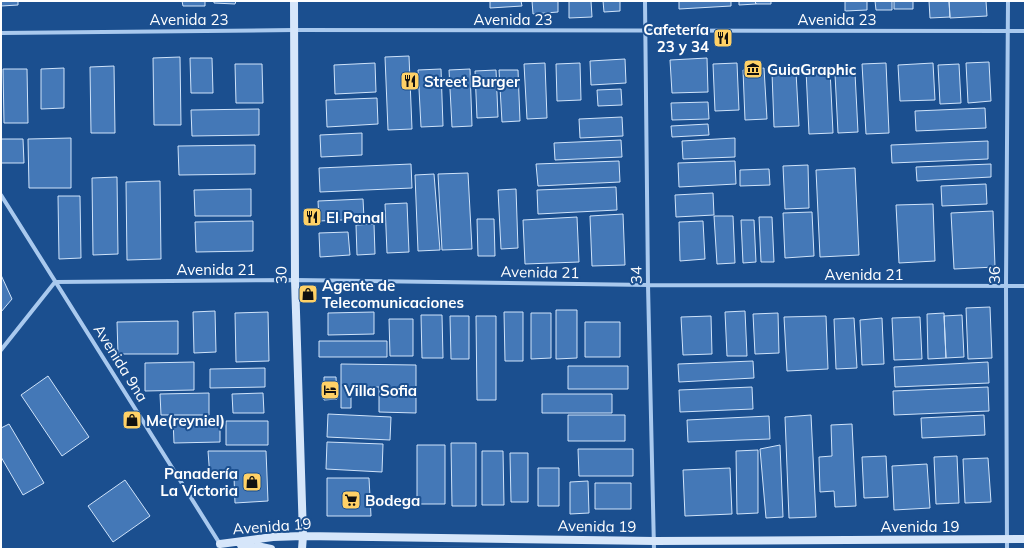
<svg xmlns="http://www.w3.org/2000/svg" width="1026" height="550" viewBox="0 0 1026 550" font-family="Mulish,sans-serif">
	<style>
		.green { fill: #2e69ad }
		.building { fill: #4478b7; stroke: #cfe3fa }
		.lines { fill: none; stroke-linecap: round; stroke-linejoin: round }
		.street { stroke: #a9c9ee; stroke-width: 4 }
		.secondary { stroke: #d6e6fa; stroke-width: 8 }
		.labels { text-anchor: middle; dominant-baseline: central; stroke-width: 4; stroke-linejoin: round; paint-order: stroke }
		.street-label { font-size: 15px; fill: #fff; stroke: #1b4f8f }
		.poi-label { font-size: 15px; font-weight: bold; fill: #fff; stroke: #1b4f8f; text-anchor: start }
	</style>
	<rect width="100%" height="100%" fill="#1b4f8f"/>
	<path class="green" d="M305,544L598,549H555Z"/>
	<path class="building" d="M1,1H18V5L1,6Z
		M182,1H205V6H183Z
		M214,1H236L235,4L214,3Z
		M490,1H521L522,6L490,8Z
		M532,1H558V12L533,14Z
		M569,1H591L592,17L569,18Z
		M603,1H620V11L604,12Z
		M679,1H731V6L679,9Z
		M739,1H755L756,4L739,5Z
		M755,1H771V4H756Z
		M845,1H867V10L845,11Z
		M875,1H892V10H876Z
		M894,1H913V9H894Z
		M929,1H949L950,17L930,18Z
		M949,1H986L987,16L950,18Z
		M409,56L412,129L388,130L385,57Z
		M180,57L181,125H154L153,58Z
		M190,58H212L213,93H191Z
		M707,58L708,92L672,93L670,60Z
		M625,59L626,83L591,85L590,61Z
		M989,62L991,101L968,103L966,63Z
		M375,63L376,92L335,94L334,65Z
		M545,63L547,118L527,119L524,64Z
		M580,63L581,100L557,101L556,64Z
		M737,63L739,110L715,111L713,64Z
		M886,63L889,133L866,134L862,64Z
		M933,63L935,100L900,101L898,65Z
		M235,64H262L263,103H236Z
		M959,64L961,103L940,104L938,65Z
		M114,66L115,133H91L90,67Z
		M64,68V108L41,109V69Z
		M764,68L767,119L745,120L743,70Z
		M3,69H27L28,123H4Z
		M441,69L443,126L421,127L418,70Z
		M470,69L472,126L452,127L449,70Z
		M830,69L833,133L809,134L806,70Z
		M496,70L498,117L477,118L475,71Z
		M499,70H518L520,121L502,122Z
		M796,72L799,126L774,127L772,73Z
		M855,73L858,132L838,133L835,74Z
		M621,89L622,105L598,106L597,90Z
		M377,98L378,124L327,127L326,100Z
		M708,102L709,119L672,120L671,103Z
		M985,108L986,128L916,131L915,111Z
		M259,109V135L192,136L191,110Z
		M622,117L623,136L580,138L579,119Z
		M708,124L709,135L672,137L671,126Z
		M362,133V155L321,157L320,135Z
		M71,138V188H29L28,139Z
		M735,138V157L683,159L682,141Z
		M1,139H23L24,163H1Z
		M621,140L622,157L555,160L554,143Z
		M988,141V159L892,163L891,145Z
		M255,145V174L179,175L178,146Z
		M619,161L620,182L538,186L536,164Z
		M735,161L736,184L679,187L678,163Z
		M411,164L412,188L320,192L319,168Z
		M991,164V177L917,181L916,167Z
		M808,165L809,208L785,209L783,166Z
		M855,168L859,255L820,257L816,170Z
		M769,169L770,185L740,186V170Z
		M468,173L472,249L442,250L438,174Z
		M434,174L440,250L418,251L415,175Z
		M117,177L118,254L93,255L92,178Z
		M160,181L161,259L127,260L126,182Z
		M986,184L987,204L942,206L941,186Z
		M616,187L617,210L538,214L537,190Z
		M251,189V216H195L194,190Z
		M516,189L518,248L501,249L498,190Z
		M713,193L714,215L676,217L675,195Z
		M58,196H80L81,258L59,259Z
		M363,199L364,219L319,221L318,201Z
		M407,203L409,252L387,253L385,204Z
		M933,204L935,261L899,263L896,205Z
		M993,211L995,267L954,269L951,213Z
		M812,212L814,256L785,258L783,213Z
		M623,214L625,265L592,266L590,216Z
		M714,216H733L735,263L717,264Z
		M577,217L579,262L525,264L523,220Z
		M759,217H772L774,262H761Z
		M477,219H494L495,256H478Z
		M741,220H754L756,262L743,263Z
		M253,221V251L196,252L195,222Z
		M703,221L705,259L680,261L679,222Z
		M374,224L375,254L357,255L356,225Z
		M348,232L350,255L320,257L319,233Z
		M1,275L12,299L1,312Z
		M990,307L992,358L968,359L966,308Z
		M556,310H577V358L556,359Z
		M215,311L216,352L194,353L193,312Z
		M745,311L747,356H727L725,312Z
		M268,312L269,361L236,362L235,313Z
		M374,312V334L328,335V313Z
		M504,312H523V361H505Z
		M531,313H551V358L531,359Z
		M778,313L779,353L755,354L753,314Z
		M944,313L946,358L928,359L927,314Z
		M421,315H442L443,358H422Z
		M962,315L964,357L946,358L944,316Z
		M450,316H469V359H451Z
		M476,316H496V400H477Z
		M711,316L712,354L683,355L681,317Z
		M826,316L828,369L787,371L784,317Z
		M920,317L922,359L894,360L892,318Z
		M854,318L857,368L836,369L834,319Z
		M882,318L884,364L862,365L860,320Z
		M389,319H413V356H390Z
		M178,321V354H118L117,322Z
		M585,322H620V357H585Z
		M319,341H387V357H319Z
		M753,361L754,378L679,382L678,364Z
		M194,362V390L145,391V363Z
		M988,362L989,383L895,387L894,367Z
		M341,364L416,365V413L379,412V387H351V408H341Z
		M568,366H628V389H568Z
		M265,368V387L210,388V369Z
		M48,376L89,437L62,456L21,395Z
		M324,377H336L337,399L324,400Z
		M752,387L753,409L680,412L679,390Z
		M988,387L989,411L894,415L893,391Z
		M209,393V415H161L160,394Z
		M263,393L264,413H233L232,394Z
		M542,394H612V413H542Z
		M328,414L391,417L390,440L327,437Z
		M568,415H625V441H568Z
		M811,415L816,517L789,518L785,417Z
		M984,415L985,435L922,438L921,418Z
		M769,416L770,439L688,442L687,420Z
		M173,419H220V442L174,443Z
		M226,421H268V445H226Z
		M9,424L44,483L23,495L1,457V428Z
		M852,424L856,506L835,507L834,491L820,492L819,457L832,456L831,425Z
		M327,442L383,444L382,472L326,469Z
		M451,443H476V506H452Z
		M417,445H445V504H417Z
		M780,445L783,517L766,518L760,449Z
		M578,449H633V476H579Z
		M758,450V513L737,514L736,451Z
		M208,451H266L268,501L235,503L234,477L210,478Z
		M482,451H503L504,505H482Z
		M510,453H528V502H511Z
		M886,456L888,497L864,498L862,457Z
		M957,456L959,503L936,504L934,457Z
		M988,458L991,502L965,503L963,459Z
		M927,464L930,508L894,510L892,466Z
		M538,468H559V506H538Z
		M730,468L732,514L685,516L683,470Z
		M327,478H369L371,516H327Z
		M125,480L150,516L113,542L88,506Z
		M588,481L589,513L570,514V482Z
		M595,483H631V509H595Z"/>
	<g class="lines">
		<path class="street" d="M645,1L648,285L654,549
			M1,33L294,30L1025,31
			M1,195L220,544
			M1,350L55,282L295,280L648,285L1025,286
			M1007,549L1006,286L1008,1"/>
		<path class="secondary" d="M294,1L295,280L303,536L302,549
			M220,544L273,537L303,536L655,541L1025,539
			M241,545H252L271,549"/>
	</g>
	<defs>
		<g id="restaurant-square" transform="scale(1)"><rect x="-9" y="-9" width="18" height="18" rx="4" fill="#ffd166" stroke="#1b4f8f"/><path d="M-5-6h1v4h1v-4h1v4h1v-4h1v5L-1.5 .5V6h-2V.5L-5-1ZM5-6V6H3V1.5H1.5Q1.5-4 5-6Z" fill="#111"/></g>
		<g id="museum-square" transform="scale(1)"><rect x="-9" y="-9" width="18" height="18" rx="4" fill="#ffd166" stroke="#1b4f8f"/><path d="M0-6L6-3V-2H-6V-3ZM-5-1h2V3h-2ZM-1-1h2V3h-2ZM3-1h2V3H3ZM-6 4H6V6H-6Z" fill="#111"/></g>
		<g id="shop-square" transform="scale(1)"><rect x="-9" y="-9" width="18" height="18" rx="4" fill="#ffd166" stroke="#1b4f8f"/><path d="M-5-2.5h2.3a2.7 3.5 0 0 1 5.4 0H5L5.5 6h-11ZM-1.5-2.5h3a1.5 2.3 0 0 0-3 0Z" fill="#111"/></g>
		<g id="hotel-square" transform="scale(1)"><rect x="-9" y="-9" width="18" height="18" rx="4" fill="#ffd166" stroke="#1b4f8f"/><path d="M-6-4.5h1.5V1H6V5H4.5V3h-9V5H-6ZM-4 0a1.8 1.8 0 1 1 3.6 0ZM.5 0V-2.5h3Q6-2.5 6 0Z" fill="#111"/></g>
		<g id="supermarket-square" transform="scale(1)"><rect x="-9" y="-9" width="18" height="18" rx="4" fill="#ffd166" stroke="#1b4f8f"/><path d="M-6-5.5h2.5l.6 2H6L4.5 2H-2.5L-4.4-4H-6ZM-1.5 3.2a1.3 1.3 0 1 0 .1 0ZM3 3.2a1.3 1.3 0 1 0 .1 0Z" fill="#111"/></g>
	</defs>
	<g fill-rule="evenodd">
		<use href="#restaurant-square" x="723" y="38"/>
		<use href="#museum-square" x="753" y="69"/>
		<use href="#restaurant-square" x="410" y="81"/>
		<use href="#restaurant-square" x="312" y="217"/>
		<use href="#shop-square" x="308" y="294"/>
		<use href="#hotel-square" x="330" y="390"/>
		<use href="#shop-square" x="132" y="420"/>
		<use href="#shop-square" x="252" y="482"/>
		<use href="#supermarket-square" x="351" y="500"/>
	</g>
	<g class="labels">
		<g class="street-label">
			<text x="189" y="19">Avenida 23</text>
			<text x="513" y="19">Avenida 23</text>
			<text x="837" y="19">Avenida 23</text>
			<text x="216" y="269">Avenida 21</text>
			<text transform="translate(540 272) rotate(1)">Avenida 21</text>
			<text x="864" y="274">Avenida 21</text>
			<text transform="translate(281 275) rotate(-91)">30</text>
			<text transform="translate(636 275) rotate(-91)">34</text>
			<text transform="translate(994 275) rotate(-90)">36</text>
			<text transform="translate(121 363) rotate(58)">Avenida 9na</text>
			<text transform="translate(272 526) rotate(-4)">Avenida 19</text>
			<text transform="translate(597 526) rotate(1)">Avenida 19</text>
			<text x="920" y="526">Avenida 19</text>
		</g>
		<g class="poi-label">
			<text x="709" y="29" text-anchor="end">Cafetería<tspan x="709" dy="17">23 y 34</tspan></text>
			<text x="767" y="69">GuiaGraphic</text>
			<text x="424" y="81">Street Burger</text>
			<text x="326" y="217">El Panal</text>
			<text x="322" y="285">Agente de<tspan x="322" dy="17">Telecomunicaciones</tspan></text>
			<text x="344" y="390">Villa Sofia</text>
			<text x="146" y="420">Me(reyniel)</text>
			<text x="238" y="473" text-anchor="end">Panadería<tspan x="238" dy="17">La Victoria</tspan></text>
			<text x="365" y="500">Bodega</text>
		</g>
	</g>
	<rect width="1026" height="550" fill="none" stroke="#ffffff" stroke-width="4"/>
</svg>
